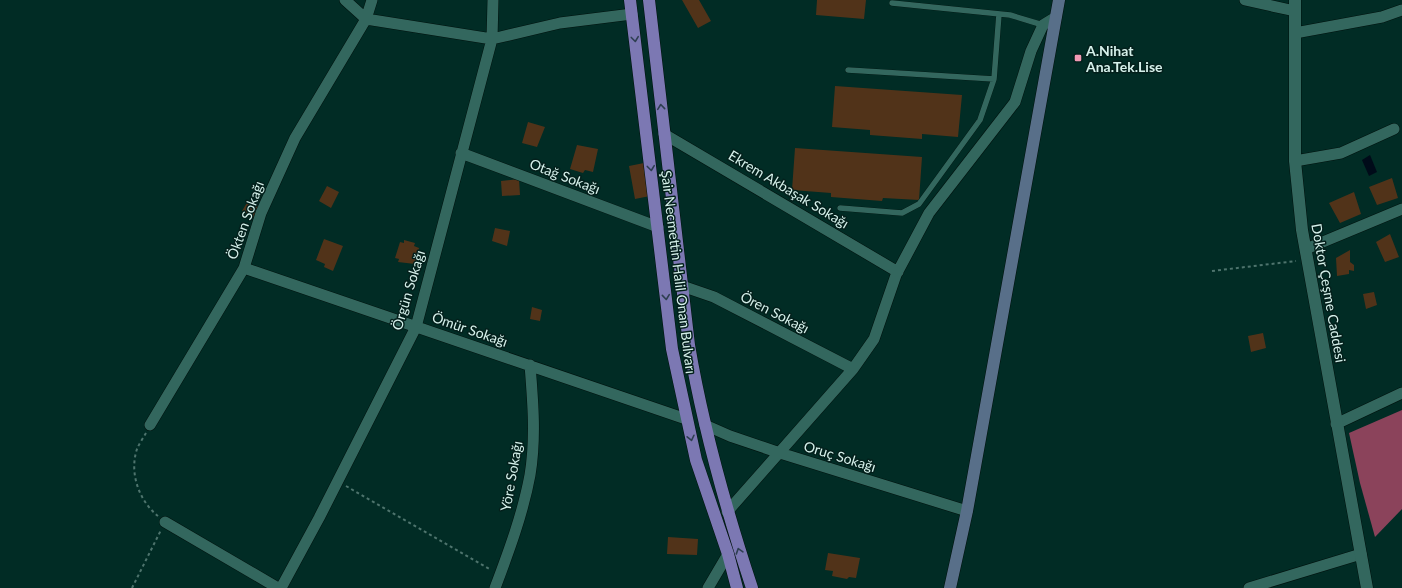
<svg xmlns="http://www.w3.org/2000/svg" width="1402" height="588" viewBox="0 0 1402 588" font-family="Lato,sans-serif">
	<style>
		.forest { fill: #8b435b }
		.water { fill: #000b19 }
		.building { fill: #513319 }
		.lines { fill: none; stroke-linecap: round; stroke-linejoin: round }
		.service-casing { stroke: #00120e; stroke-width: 6 }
		.minor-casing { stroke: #00120e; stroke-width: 12 }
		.tertiary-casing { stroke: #00120e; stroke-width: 13 }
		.secondary-casing { stroke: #00120e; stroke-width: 13 }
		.primary-casing { stroke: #00120e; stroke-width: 13 }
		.path { stroke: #4e746d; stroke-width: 2; stroke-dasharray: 3 3; stroke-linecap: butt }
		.service { stroke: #33675e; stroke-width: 5.5 }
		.minor { stroke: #33675e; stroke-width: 11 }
		.tertiary { stroke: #33675e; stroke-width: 12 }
		.secondary { stroke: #586f89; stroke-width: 12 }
		.primary { stroke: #7c78b3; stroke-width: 12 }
		.oneway { stroke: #2e3f51 }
		.poi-dot { fill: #f19ab4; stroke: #04201c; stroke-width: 1.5 }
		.labels { text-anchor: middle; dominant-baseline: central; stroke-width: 3; stroke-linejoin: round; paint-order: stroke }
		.poi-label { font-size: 14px; font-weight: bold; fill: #d6f1eb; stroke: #04201c; text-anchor: start }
		.street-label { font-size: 14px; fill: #d6f1eb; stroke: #04201c }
	</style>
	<rect width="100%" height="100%" fill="#012c25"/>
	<path class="forest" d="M1402,410V509L1375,537L1360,483L1349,433Z"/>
	<path class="water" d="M1370,155L1377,172L1369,176L1362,160Z"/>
	<path class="building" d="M682,0H699L711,21L698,28Z
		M817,0H866L864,19L816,15Z
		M835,86L962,95L958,137L922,134V139L870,135V130L832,127Z
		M528,122L545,127L537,147L522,143Z
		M577,145L598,149L593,172L585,170L583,173L570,169Z
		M795,148L922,157L919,200L883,198L882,201L831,197V193L792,190Z
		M644,163L650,196L635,199L629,166Z
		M1392,178L1398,198L1377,205L1369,187Z
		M519,179L520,195L502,196L501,181Z
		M327,186L339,192L331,208L319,201Z
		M1354,192L1361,214L1340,223L1329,203Z
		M248,201L260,207L254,218L242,211Z
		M495,228L510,231L507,246L492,241Z
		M1390,234L1399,257L1385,262L1376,242Z
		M324,239L343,246L333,271L324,267L325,264L316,260Z
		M404,240L415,243L414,246L419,248L415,264L398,262L399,259L395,258L400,242L404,243Z
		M1350,250V262L1354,265V271L1349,270V274L1337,276L1336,258Z
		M1374,292L1377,305L1366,309L1363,294Z
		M532,307L542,310L540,321L530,319Z
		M1263,333L1266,348L1251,352L1248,336Z
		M668,537L698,539L697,555L667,554Z
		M828,553L860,558L856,578L849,577L847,579L832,576L833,571L825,570Z"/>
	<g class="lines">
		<g class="service-casing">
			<path id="service" d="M892,3L1010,15L1043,25
				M848,70L994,79
				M840,208L902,213L919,204L980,120L994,79L999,14"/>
		</g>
		<g class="minor-casing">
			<path id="minor" d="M345,0L366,19L492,39L560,23L632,14
				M1245,0L1295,11
				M1295,33L1382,17L1402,10
				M664,134L898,272
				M461,153L658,227
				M1295,161L1341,153L1394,129
				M1306,249L1402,209
				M244,268L686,419
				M682,286L714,297L853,369
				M1336,424L1402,393
				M150,425L244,268L261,213L295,138L366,19L372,0
				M705,425L730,436L780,453L967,511
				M727,512L853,369L874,339L896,275L929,213L1015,102L1031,51L1043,25L1056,17
				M165,522L278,588
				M281,588L319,518L416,327L492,39L493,0
				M495,588C509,551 523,513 530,475C536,439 533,402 530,365
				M708,588L728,554
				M1249,588L1361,554"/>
		</g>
		<g class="tertiary-casing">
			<path id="tertiary" d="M1295,0V161L1302,230L1367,588"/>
		</g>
		<g class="secondary-casing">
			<path id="secondary" d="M950,588L967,511L1059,0"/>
		</g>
		<g class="primary-casing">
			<path id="primary" d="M630,0L672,349L696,460L728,554L737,588
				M649,0L689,345C703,428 726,509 752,588"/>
		</g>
		<path class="path" d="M1212,271L1296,261
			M146,433C143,438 139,444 137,449C129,473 139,501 158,516
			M346,486L491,570
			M132,588L161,530"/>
		<use href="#service" class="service"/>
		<use href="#minor" class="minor"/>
		<use href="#tertiary" class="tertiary"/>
		<use href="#secondary" class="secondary"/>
		<use href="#primary" class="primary"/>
	</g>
	<defs><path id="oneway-chevron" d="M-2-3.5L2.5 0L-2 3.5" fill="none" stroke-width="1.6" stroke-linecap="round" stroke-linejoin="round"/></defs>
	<g class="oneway">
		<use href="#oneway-chevron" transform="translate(635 39) rotate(83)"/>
		<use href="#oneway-chevron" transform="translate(661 107) rotate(-96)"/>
		<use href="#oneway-chevron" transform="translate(651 168) rotate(83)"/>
		<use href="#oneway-chevron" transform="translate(666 297) rotate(84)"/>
		<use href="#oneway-chevron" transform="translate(691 438) rotate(77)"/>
		<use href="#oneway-chevron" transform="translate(739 551) rotate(-108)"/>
	</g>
	<rect class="poi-dot" x="1074" y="54" width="8" height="8" rx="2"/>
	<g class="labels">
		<g class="poi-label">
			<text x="1086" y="50">A.Nihat<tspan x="1086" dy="16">Ana.Tek.Lise</tspan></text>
		</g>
		<g class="street-label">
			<text transform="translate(565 176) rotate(21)">Otağ Sokağı</text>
			<text transform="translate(789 189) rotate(31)">Ekrem Akbaşak Sokağı</text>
			<text transform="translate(245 220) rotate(-70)">Ökten Sokağı</text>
			<text transform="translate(679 272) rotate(83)">Şair Necmettin Halil Onan Bulvarı</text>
			<text transform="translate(408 290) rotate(-73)">Örgün Sokağı</text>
			<text transform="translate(1329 293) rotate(80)">Doktor Çeşme Caddesi</text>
			<text transform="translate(775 312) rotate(27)">Ören Sokağı</text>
			<text transform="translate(470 329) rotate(19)">Ömür Sokağı</text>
			<text transform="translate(840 456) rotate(17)">Oruç Sokağı</text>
			<text transform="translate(511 476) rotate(-80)">Yöre Sokağı</text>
		</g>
	</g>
</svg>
